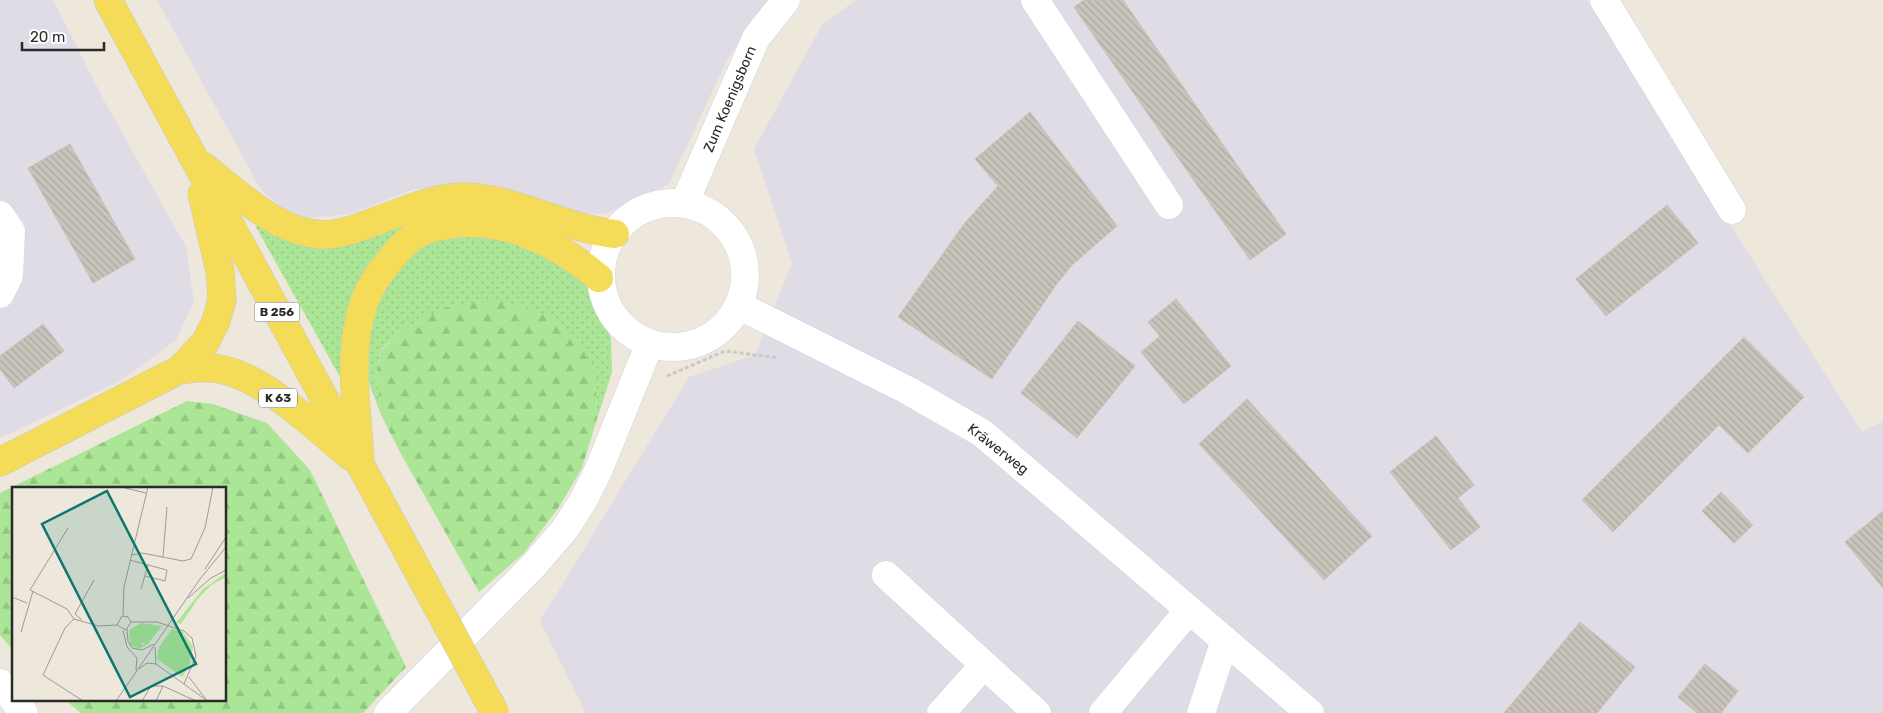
<svg xmlns="http://www.w3.org/2000/svg" width="1883" height="713" viewBox="0 0 1883 713" font-family="Rubik,sans-serif">
	<style>
		.industrial { fill: #dfdce5 }
		.grass { fill: url(#grass-dots) }
		.forest { fill: url(#forest-firs) }
		.building { fill: url(#building-back-hatch); stroke: #c8c3b5 }
		.lines { fill: none; stroke-linecap: round; stroke-linejoin: round }
		.minor-casing { stroke: #d1d3e3; stroke-width: 29 }
		.major-casing { stroke: #c8c8c8; stroke-width: 29 }
		.path { stroke: #c8c8c8; stroke-width: 3; stroke-dasharray: 4 2.5; stroke-linecap: butt }
		.minor { stroke: #fff; stroke-width: 28 }
		.major { stroke: #f4dc59; stroke-width: 28 }
		.major-bridge-casing { stroke: #c8c8c8; stroke-width: 29; stroke-linecap: butt }
		.major-bridge { stroke: #f4dc59; stroke-width: 28 }
		.labels { text-anchor: middle; dominant-baseline: central; stroke-width: 4.5; stroke-linejoin: round; paint-order: stroke }
		.shield { fill: #fff; stroke: #6a6a6a; stroke-width: 1 }
		.shield-label { font-size: 12px; font-weight: bold; fill: #2a2a2a }
		.street-label { font-size: 14px; fill: #2a2a2a; stroke: #fff }
		.inset-road { fill: none; stroke: #9f9b95; stroke-width: 1 }
		.view { fill: #0f766e; fill-opacity: 0.15; stroke: #0f766e; stroke-width: 2.5 }
		.inset-edge { fill: none; stroke: #2a2a2a; stroke-width: 2.5 }
	</style>
	<defs>
		<pattern id="grass-dots" width="8" height="8" patternUnits="userSpaceOnUse" patternTransform="scale(1.25)"><rect width="8" height="8" fill="#abe596"/><path d="M2 2h.1M6 6h.1" fill="none" stroke="#93c581" stroke-width="1.8" stroke-linecap="round"/></pattern>
		<pattern id="forest-firs" width="22" height="20" patternUnits="userSpaceOnUse" patternTransform="scale(1.25)"><rect width="22" height="20" fill="#abe596"/><path d="M5 1l3.5 6h-7zM16 11l3.5 6h-7z" fill="#93c581"/></pattern>
		<pattern id="building-back-hatch" width="6" height="6" patternUnits="userSpaceOnUse" patternTransform="scale(1.25)"><rect width="6" height="6" fill="#c8c3bb"/><path d="M-1 5l2 2M0 0l6 6M5-1l2 2" fill="none" stroke="#aca8a1"/></pattern>
	</defs>
	<rect width="100%" height="100%" fill="#ede7dc"/>
	<path class="industrial" d="M0,0H53L106,104L186,247L194,301L176,340L120,381L0,438Z
		M157,0H771L728,58L669,184L607,213L575,215L485,183L414,189L350,214L307,218L281,207L261,190Z
		M856,0H1587L1862,432L1883,421V713H586L540,621L689,377L755,355L792,263L754,149L822,25Z"/>
	<path class="grass" d="M403,219L406,227L344,384L256,227L261,223Z
		M451,230L535,242L586,283L596,314L611,337L612,372L597,419L596,380L401,330L382,349L376,374L382,417L367,378L370,314L402,259Z"/>
	<path class="forest" d="M496,300L547,316L579,339L596,380L597,419L582,468L559,507L524,553L479,592L401,454L382,417L376,374L382,350L401,330L444,308Z
		M187,401L213,404L267,423L310,470L406,667L363,713H81L64,699H225V488H14V651L0,635V493Z"/>
	<path class="building" d="M1084,0H1123L1235,162L1199,188L1074,7Z
		M1030,112L1117,226L1072,265L1056,285L992,379L898,317L964,224L998,186L975,159Z
		M70,144L135,259L93,283L28,168Z
		M1235,162L1286,234L1250,260L1199,188Z
		M1667,205L1698,243L1606,316L1576,279Z
		M1176,299L1231,366L1184,404L1141,352L1160,336L1148,322Z
		M1078,321L1135,366L1077,438L1021,393Z
		M43,324L64,351L14,388L0,369V356Z
		M1744,337L1804,397L1748,453L1719,425L1613,532L1582,500Z
		M1247,399L1372,536L1324,580L1199,444Z
		M1436,436L1474,485L1458,498L1480,527L1451,550L1390,472Z
		M1721,492L1753,525L1734,543L1702,511Z
		M1883,511V588L1845,542Z
		M1580,622L1635,667L1597,713H1504Z
		M1705,664L1738,691L1721,713H1697L1678,697Z"/>
	<g class="lines">
		<g class="minor-casing">
			<path id="minor" d="M1035,0L1169,205
				M1604,0L1732,210
				M601 275a72 72 0 1 1 144 0a72 72 0 1 1-144 0Z
				M684,204L756,38L786,0
				M0,215L11,231L9,276L0,294
				M738,305L907,390L982,433L1310,713
				M886,575L1037,713
				M0,683L24,713
				M388,713L535,564L565,529L583,501L599,469L650,343
				M941,713L984,665
				M1103,713L1189,610
				M1201,713L1225,640"/>
		</g>
		<g class="major-casing">
			<path id="major" d="M108,0L424,582
				M203,166C239,194 285,241 334,234C354,231 373,222 392,215C417,206 440,196 468,197C519,200 564,228 615,234
				M179,370C190,369 200,367 210,368C256,369 316,428 350,456
				M360,458C357,412 349,362 360,317C364,297 374,279 387,264C395,253 405,242 417,234C425,229 436,227 446,225C502,215 558,243 599,278
				M0,462L179,370L205,343L216,321L222,300L220,271L202,194"/>
		</g>
		<path class="path" d="M667,376L725,351L778,358"/>
		<use href="#minor" class="minor"/>
		<use href="#major" class="major"/>
		<g class="major-bridge-casing">
			<path id="major-bridge" d="M424,582L495,713"/>
		</g>
		<use href="#major-bridge" class="major-bridge"/>
	</g>
	<g class="labels">
		<g class="shield">
			<rect x="254.5" y="302.5" width="45" height="19" rx="4"/>
			<rect x="259" y="388.5" width="38" height="19" rx="4"/>
		</g>
		<g class="shield-label">
			<text x="277" y="312">B 256</text>
			<text x="278" y="398">K 63</text>
		</g>
		<g class="street-label">
			<text transform="translate(730 99) rotate(-67)">Zum Koenigsborn</text>
			<text transform="translate(998 449) rotate(38)">Kräwerweg</text>
		</g>
	</g>
	<g transform="translate(12 487)">
		<rect width="214" height="214" fill="#ede7dc"/>
		<path d="M129,136L130,158L138,156L127,162L118,158L117,143Z" fill="#abe596"/>
		<path d="M214,86V90L199,98L185,113L169,137L164,136L191,102ZM129,136L150,139L135,158L122,151V141ZM160,142L171,145L181,160L177,179L170,190L145,172L147,160Z" fill="#abe596"/>
		<path class="inset-road" d="M113,1L134,6M56,41L18,103L55,122L62,132M120,68L130,66L171,74L179,72L193,41L201,0M151,70L155,20M118,73L136,78L129,102M193,82L214,50M133,89L153,94L155,83L136,78M0,110L15,116M176,111L199,91L214,83M111,128L112,100L136,0M62,132L53,141L31,188L71,214M62,132L86,139L105,138M70,133L63,127L82,93M119,135H145L172,144L180,151L184,169L172,197M105,138L110,129L116,130L119,135M105,138L114,143L119,135M115,142L116,154L120,161L130,163L142,157M111,143L115,160L125,171L124,183M9,145L21,104M143,160L144,177M127,182L135,176L144,177L172,197M177,190L195,214M172,197L194,213M104,214L188,92L214,60M130,214L139,199H151M144,214L151,199L184,214"/>
		<path class="view" d="M95,4L184,177L118,210L30,37Z"/>
		<rect width="214" height="214" class="inset-edge"/>
	</g>
	<path d="M22 42v8h82v-8" fill="none" stroke="#2a2a2a" stroke-width="2.5"/>
	<text x="30" y="42" font-size="15" fill="#2a2a2a" stroke="#ffffff" stroke-width="4" paint-order="stroke">20 m</text>
</svg>
